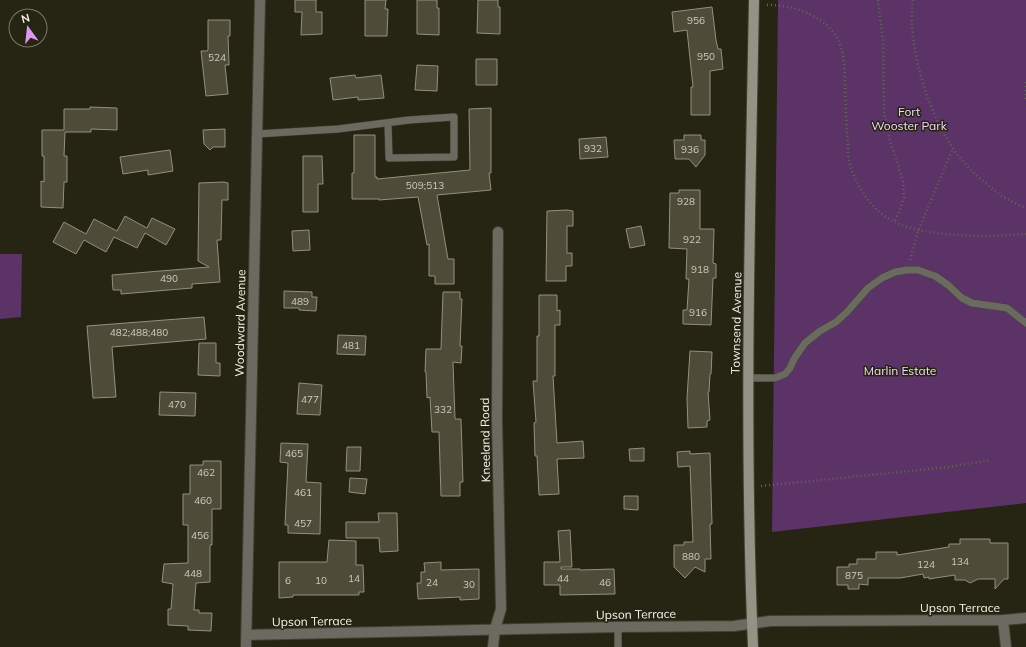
<svg xmlns="http://www.w3.org/2000/svg" width="1026" height="647" viewBox="0 0 1026 647" font-family="Mulish,sans-serif">
	<style>
		.green { fill: #5c3367 }
		.building { fill: #4e4c39; stroke: #92917c }
		.lines { fill: none; stroke-linecap: round; stroke-linejoin: round }
		.service-casing { stroke: #434131; stroke-width: 8 }
		.minor-casing { stroke: #434131; stroke-width: 12 }
		.secondary-casing { stroke: #434131; stroke-width: 12 }
		.path { stroke: #666455; stroke-width: 2.5; stroke-dasharray: 1 3; stroke-linecap: butt }
		.service { stroke: #6a6a61; stroke-width: 7 }
		.minor { stroke: #6a6a61; stroke-width: 10 }
		.secondary { stroke: #939284; stroke-width: 10 }
		.labels { text-anchor: middle; dominant-baseline: central; stroke-width: 3; stroke-linejoin: round; paint-order: stroke }
		.number-label { font-size: 10px; fill: #cccbbe }
		.park-label { font-size: 12px; fill: #f4d8fc; stroke: #262413 }
		.street-label { font-size: 12px; fill: #f6f5ea; stroke: #262413 }
	</style>
	<rect width="100%" height="100%" fill="#262413"/>
	<path class="green" d="M778,0H1026V503L772,532Z
		M0,254H22L21,317L0,319Z"/>
	<path class="building" d="M295,0H316V12H322V34L301,35L302,12H295Z
		M365,0H386L385,9H388L387,36H365Z
		M417,0H437V8H439V35L417,34Z
		M478,0H498V7H500V34L477,33Z
		M712,7L716,40L718,49H721L723,69L710,71V115H691V87H693L687,30L674,32L672,12Z
		M208,20H230V36H228L229,65H225L228,94L206,96L201,51H207L208,50Z
		M476,59H497V85H476Z
		M417,65L438,66L437,91L415,90Z
		M355,75L356,78L381,75L384,98L358,100V97L333,100L330,78Z
		M90,107L117,108V130L91,129V132H65L64,156H67V182H64L63,208L41,207V181L44,182V156H42V130H64V109H90Z
		M491,108V173H489L491,190L437,195L448,259H454V284H435V276H429V244L427,245L418,197L379,200V199H352V173H354V135H375V177H377V179L470,170L469,109Z
		M225,129V147H213L210,150L204,144L203,130Z
		M684,135H701V140H705V155L696,167L689,159H675L674,140H684Z
		M606,137L608,157L580,159L579,139Z
		M170,150L173,171L148,175V170L123,174L120,157Z
		M303,156H322L323,184H318V212H303Z
		M224,182L228,183V200H222L221,240H217L220,282L192,284V288L121,294V290H113L112,275L209,267L198,261L199,183Z
		M679,190H700V229H714L713,263L716,264V278H713L711,325L683,324V310H687L689,279H686L687,249L669,248L670,193H679Z
		M567,210L573,211V226H567V253H572V266H566V281H546L547,211Z
		M125,216L147,228L152,218L175,229L166,245L145,233L137,248L114,237L106,252L84,240L76,254L53,242L64,222L86,234L94,219L117,231Z
		M641,226L645,245L630,248L626,229Z
		M309,230L310,250L293,251L292,231Z
		M284,291L312,292V297H317L316,311L299,310V308H284Z
		M443,292H460V299H462L460,346H462L461,363L453,362L455,419H461L463,482H460V496H441L439,432H432L430,397L427,398L426,372H425L426,349H441Z
		M539,295H557V311L560,310V325H555V376H553L557,443L583,441L584,458L557,459L559,494L539,495L537,456H535L534,423L536,422L533,381H537V336H539Z
		M204,317L206,339L112,347L116,397L93,398L87,326Z
		M338,335L366,336L365,355L337,354Z
		M199,343H216V363H220V376L198,375Z
		M690,351L712,352L711,374H710L709,392H708L710,420L707,421V427L688,428L687,398Z
		M299,383L322,385L320,415L297,414Z
		M160,392L196,393L195,416L159,415Z
		M281,443L308,444L306,482L321,483L320,534L288,533V525H285L288,463L280,462Z
		M347,447H361L360,471H346Z
		M644,448V461H630L629,449Z
		M690,451V454L710,453L712,524H710L711,559H705V572L695,567L685,578L674,567V545H684V542H693L690,466L678,467L677,452Z
		M203,461H221V509H212V545H210V582L196,583L194,610H199V613H212L211,631L188,630V626L168,625V609H171L173,584L162,582L164,564L188,563V525H183V494H190V465H203Z
		M350,478L367,479L365,494L349,492Z
		M624,496H638V510L624,509Z
		M378,513H397L398,551L380,552L379,538H346V522H379Z
		M570,530L572,567H561V569H580V570L614,569L615,594L560,595V585H544V562H560L558,531Z
		M960,539H990V543H1008V579H1004L995,589V579H978L970,583L965,580H955V575L929,579V577L924,578L923,574L900,578H868V585L859,584V589H848V585H837V567H849V564H857V559H876V552H897V555L949,547V544H960Z
		M329,540L356,541V565H363L364,592H359V595H293V597L279,598V562H327Z
		M441,562V570L479,569V599L460,600V597L418,599L417,583H421V572H425L424,563Z"/>
	<g class="lines">
		<g class="service-casing">
			<path id="service" d="M257,134L338,129L409,120L454,117V157L389,158L388,123
				M748,378H775L785,374L790,368L794,359L805,343L820,331L836,322L847,312L868,288L882,278L895,272L907,270H918L935,276L948,285L962,298L972,303L1007,308L1026,323
				M618,627V647"/>
		</g>
		<g class="minor-casing">
			<path id="minor" d="M1003,620L1006,647
				M247,635L618,627L734,626L770,621L1003,620L1026,618
				M246,647L260,0
				M493,647L495,629L501,609L497,420L498,232"/>
		</g>
		<g class="secondary-casing">
			<path id="secondary" d="M753,647C744,431 750,216 754,0"/>
		</g>
		<path class="path" d="M878,0L883,41L884,112L890,142L898,164L903,182L904,197L901,208L894,222
			M913,0C906,46 931,124 961,159C972,172 986,184 999,194C1007,200 1017,204 1026,208
			M767,5C791,5 818,13 834,33C845,47 845,72 845,89C846,107 846,125 848,143C848,149 848,155 849,161C856,186 871,211 895,222C926,238 990,237 1026,234
			M1026,82V102
			M910,260L918,231L953,148
			M761,486L949,467L990,460"/>
		<use href="#service" class="service"/>
		<use href="#minor" class="minor"/>
		<use href="#secondary" class="secondary"/>
	</g>
	<g class="labels">
		<g class="number-label">
			<text x="696" y="20">956</text>
			<text x="706" y="56">950</text>
			<text x="217" y="57">524</text>
			<text x="593" y="148">932</text>
			<text x="690" y="149">936</text>
			<text x="425" y="185">509;513</text>
			<text x="686" y="201">928</text>
			<text x="692" y="239">922</text>
			<text x="700" y="269">918</text>
			<text x="169" y="278">490</text>
			<text x="300" y="301">489</text>
			<text x="698" y="312">916</text>
			<text x="139" y="332">482;488;480</text>
			<text x="351" y="345">481</text>
			<text x="310" y="399">477</text>
			<text x="177" y="404">470</text>
			<text x="443" y="409">332</text>
			<text x="294" y="453">465</text>
			<text x="206" y="472">462</text>
			<text x="303" y="492">461</text>
			<text x="203" y="500">460</text>
			<text x="303" y="523">457</text>
			<text x="200" y="535">456</text>
			<text x="691" y="556">880</text>
			<text x="960" y="561">134</text>
			<text x="926" y="564">124</text>
			<text x="193" y="573">448</text>
			<text x="854" y="575">875</text>
			<text x="354" y="578">14</text>
			<text x="563" y="578">44</text>
			<text x="288" y="580">6</text>
			<text x="321" y="580">10</text>
			<text x="432" y="582">24</text>
			<text x="605" y="582">46</text>
			<text x="469" y="584">30</text>
		</g>
		<g class="park-label">
			<text x="909" y="111">Fort<tspan x="909" dy="14">Wooster Park</tspan></text>
			<text x="900" y="370">Marlin Estate</text>
		</g>
		<g class="street-label">
			<text transform="translate(240 323) rotate(-89)">Woodward Avenue</text>
			<text transform="translate(736 323) rotate(-89)">Townsend Avenue</text>
			<text transform="translate(485 440) rotate(-91)">Kneeland Road</text>
			<text x="960" y="607">Upson Terrace</text>
			<text transform="translate(636 614) rotate(-1)">Upson Terrace</text>
			<text transform="translate(312 621) rotate(-1)">Upson Terrace</text>
		</g>
	</g>
	<g transform="translate(28 28) rotate(345)"><circle r="19" fill="#262413" stroke="#797869"/>
	<path d="M0-3L7 15L0 10L-7 15Z" fill="#de98f2"/>
	<text y="-6" font-size="11" font-weight="bold" text-anchor="middle" fill="#f6f5ea">N</text>
	</g>
</svg>
